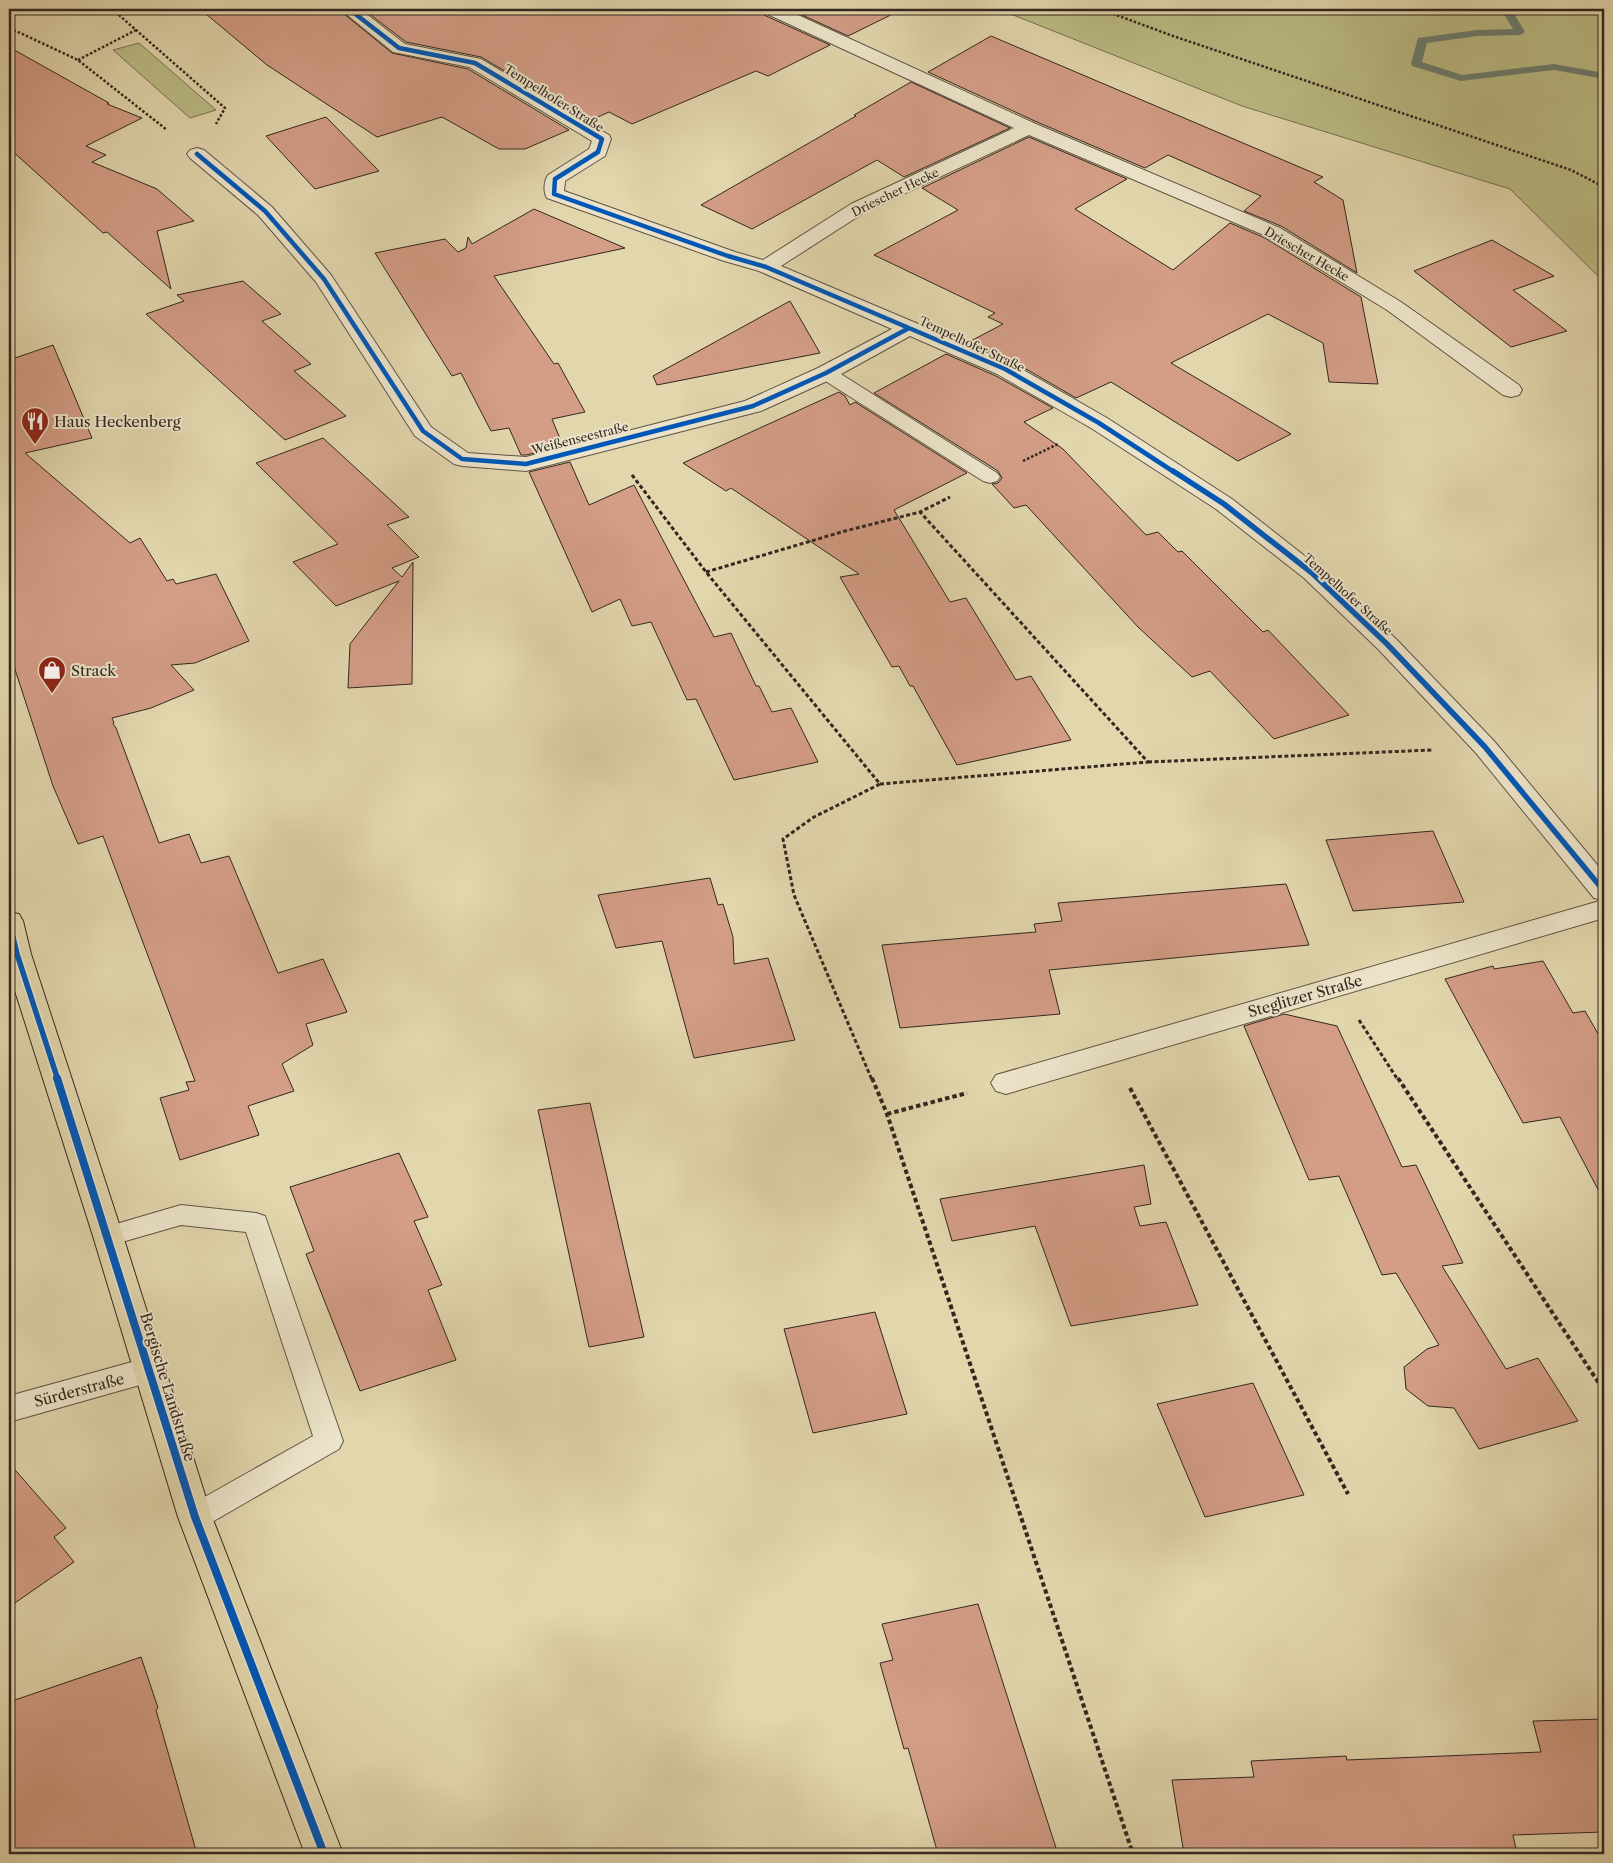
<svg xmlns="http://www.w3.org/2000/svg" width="1613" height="1863" viewBox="0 0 1613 1863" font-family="'Libre Caslon Text',serif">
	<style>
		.green { fill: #bbbc85; stroke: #767252 }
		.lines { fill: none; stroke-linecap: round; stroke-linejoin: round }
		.stream { fill: #6d7f72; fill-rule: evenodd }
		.building { fill: #d39d86; stroke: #32271f }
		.service-casing { stroke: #5e5342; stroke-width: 2 }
		.minor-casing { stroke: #5e5342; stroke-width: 2 }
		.primary-casing { stroke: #32271f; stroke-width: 2 }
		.path-far2 { stroke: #32271f; stroke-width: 2.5; stroke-dasharray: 2.5 2; stroke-linecap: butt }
		.path-far1 { stroke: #32271f; stroke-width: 3; stroke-dasharray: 4 2.5; stroke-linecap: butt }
		.path { stroke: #32271f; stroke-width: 4; stroke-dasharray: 4.5 3; stroke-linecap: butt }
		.service { fill: #ece4ca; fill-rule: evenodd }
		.minor { fill: #ece4ca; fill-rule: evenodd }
		.primary { fill: #e2d6ad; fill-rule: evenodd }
		.cycleway-far2-casing { stroke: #ece4ca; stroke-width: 7 }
		.cycleway-far1-casing { stroke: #ece4ca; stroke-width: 9 }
		.cycleway-casing { stroke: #ece4ca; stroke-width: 11 }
		.cycleway-far2 { stroke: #0057b8; stroke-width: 4.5 }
		.cycleway-far1 { stroke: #0057b8; stroke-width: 5.5 }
		.cycleway { stroke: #0057b8; stroke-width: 8 }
		.labels { text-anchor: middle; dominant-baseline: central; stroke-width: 4; stroke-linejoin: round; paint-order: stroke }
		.far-street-label { font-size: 12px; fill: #32271f; stroke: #ece4ca }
		.poi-label { font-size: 15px; fill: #32271f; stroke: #ece4ca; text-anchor: start }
		.street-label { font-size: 15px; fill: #32271f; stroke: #ece4ca }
	</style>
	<rect width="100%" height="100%" fill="#e2d6ad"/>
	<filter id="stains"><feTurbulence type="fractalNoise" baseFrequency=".004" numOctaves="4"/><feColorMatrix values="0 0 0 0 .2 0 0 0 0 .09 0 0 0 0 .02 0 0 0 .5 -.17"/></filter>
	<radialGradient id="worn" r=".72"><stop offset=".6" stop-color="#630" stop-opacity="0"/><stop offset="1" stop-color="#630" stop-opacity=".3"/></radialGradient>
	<path class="green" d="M998,9H1604V282L1510,189L1242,106Z
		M139,43L216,110L190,118L113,50Z"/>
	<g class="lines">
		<path class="stream" d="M1488,9H1503L1513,12L1525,32L1520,35L1477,36L1427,43L1422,62L1462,75L1554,64L1604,73V79L1554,70L1461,81L1412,66L1411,64L1418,38L1477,30L1513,29L1505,16Z"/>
	</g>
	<path class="building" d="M200,9H338L392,53L468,69L569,130L525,149H499L442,117L377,137L267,65Z
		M363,9H760L764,15L830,45L768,76L756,71L632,124L609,112L589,121L481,57L406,42Z
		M789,9H903L848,36Z
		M991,36L1323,177L1314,182L1343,200L1357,273L1281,226L1244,211L1261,196L1168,155L1145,168L1037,122L928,72Z
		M9,47L109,103L107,104L142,118L86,146L106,155L92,162L157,189L194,221L157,231L171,289L107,232L103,233L9,148Z
		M911,82L1010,128L904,177L877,160L752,229L701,205L856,116L854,115Z
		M326,117L379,171L315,189L266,136Z
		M1029,137L1127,179L1075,209L1173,270L1230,223L1265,238L1361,297L1378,384L1329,382L1323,343L1268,314L1171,363L1291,434L1238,461L1111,382L1076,398L1014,362L967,343L1003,324L988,317L995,313L874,255L958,210L922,188Z
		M534,209L625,248L494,276L554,364L558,363L585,412L552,419L563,446L526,455H521L509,428L491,431L461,373L452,376L375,253L445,239L458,252L466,248L468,237L472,244Z
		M1492,240L1554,276L1513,290L1567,331L1511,347L1414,271Z
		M243,281L281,314L262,321L311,364L294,371L346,416L285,440L146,314L184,301L177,295Z
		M790,301L820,353L657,385L653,376Z
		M53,345L92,438L25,453L130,543L140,538L167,581L173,579L176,584L216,574L249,641L195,663L171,665L194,690L151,708L112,718L114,723L113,724L116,728L159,843L189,834L201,863L229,856L278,973L323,959L347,1012L306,1024L313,1045L282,1064L294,1091L248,1106L259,1135L180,1160L160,1098L189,1090L186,1082L195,1081L103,836L78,844L53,786L9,651V360Z
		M946,354L996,376L1053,408L1024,422L1063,449L1146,535L1158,532L1178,552L1182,551L1263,632L1268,630L1349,715L1274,739L1210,671L1192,677L1138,627L1026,505L1014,508L992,484L998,483L1002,478L998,471L874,393Z
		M839,392L845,396L850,405L855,402L967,473L894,510L950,602L966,598L1016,680L1031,676L1071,740L957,765L913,686H910L899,666L892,667L840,577L859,574L731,488L726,491L683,463Z
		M323,438L409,517L387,525L419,557L392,568L402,577L413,562L412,684L348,688L350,644L399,581L336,606L293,562L338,544L256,463Z
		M570,462L589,505L634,485L714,637L731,633L756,686H759L772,712L791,708L818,762L734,780L696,699L687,700L651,622L632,626L620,599L592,612L529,472Z
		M1433,831L1464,902L1353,911L1326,840Z
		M710,878L718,905L723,904L733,937L734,964L768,958L795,1040L694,1058L662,941L616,948L598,895Z
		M1286,884L1309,945L1049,970L1060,1014L900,1028L882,945L1036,932L1034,924L1062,921L1058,903Z
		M1543,961L1573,1013L1585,1011L1604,1044V1201L1560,1117L1523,1123L1445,979L1493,966L1494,969Z
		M1284,1014L1337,1026L1402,1167L1416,1165L1463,1263L1442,1266L1506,1369L1538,1358L1578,1421L1479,1449L1454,1408L1428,1406L1406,1389L1404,1367L1427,1349L1439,1345L1396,1273L1382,1275L1339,1176L1309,1180L1244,1026Z
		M590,1103L644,1337L589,1347L538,1110Z
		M399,1153L428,1217L414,1221L442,1285L428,1290L456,1360L360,1391L306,1254L314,1251L290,1187Z
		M1144,1165L1151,1204L1134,1207L1140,1226L1166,1222L1198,1305L1071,1326L1035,1226L952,1241L940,1199Z
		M875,1312L907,1414L813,1433L784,1329Z
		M1253,1383L1304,1495L1205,1517L1157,1404Z
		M9,1463L66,1528L54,1537L74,1562L9,1607Z
		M978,1604L1016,1724L1058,1854H938L908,1748L904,1749L880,1663L893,1660L882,1624Z
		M141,1657L158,1708L156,1710L197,1854H9V1702Z
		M1604,1719V1832L1513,1835L1517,1854H1184L1172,1780L1254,1777L1251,1761L1346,1756L1347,1760L1541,1752L1533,1721Z"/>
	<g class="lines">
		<g class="service-casing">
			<path id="service" d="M826,367L833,369L997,473L1000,477L997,481L990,483L983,481L819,377L817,373L819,369Z
				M181,1205L256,1213L265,1216L343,1441L339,1449L205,1526L195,1529L185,1526L180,1517L185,1508L313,1436L246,1232L181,1225L108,1246L99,1243L95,1236L99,1229Z"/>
		</g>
		<g class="minor-casing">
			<path id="minor" d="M340,9H360L405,44L481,59L609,135L611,139L605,156L565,181L564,191L735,252L763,260L851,204L1014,128L765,13L762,9H785L1036,124L1280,228L1401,302L1519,385L1522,390L1519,395L1511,397L1503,395L1387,310L1266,236L1029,135L865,212L781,266L1013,364L1107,418L1232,499L1320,568L1396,639L1494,741L1604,873V918L1006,1094L996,1091L991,1083L996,1075L1603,900L1594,898L1476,753L1378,649L1304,578L1216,509L1091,428L997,374L910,336L834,378L761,411L526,471L462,466L454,464L415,436L316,282L258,215L190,158L187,154L190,150L197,148L204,150L272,207L331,275L431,427L468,453L526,457L745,401L818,368L892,329L759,271L721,260L547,198C543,192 544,181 548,175L589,149L592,141L469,67L393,52Z
				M150,1357L161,1361L166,1370L161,1379L9,1422V1396Z"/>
		</g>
		<g class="primary-casing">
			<path id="primary" d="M9,912L19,914L23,921L31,954L123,1236L212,1517L343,1854H305L178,1517L93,1236L9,972Z"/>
		</g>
		<path class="path-far2" d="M112,9L225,108L216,124
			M1100,9L1173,36L1571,170L1604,187
			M9,30L16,31L78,60L167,130
			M78,60L136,30
			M1023,461L1058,444"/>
		<path class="path-far1" d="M632,475L706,572L880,784L814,817L783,839L794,895L872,1080
			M706,572L845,531L920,512L950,497
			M1148,762L1432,750
			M880,784L1148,762L920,512
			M1359,1020L1398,1080"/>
		<path class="path" d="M872,1078L887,1114L1133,1854
			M1398,1078L1604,1391
			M1130,1088L1348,1494
			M887,1114L967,1093"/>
		<use href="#service" class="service"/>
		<use href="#minor" class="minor"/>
		<use href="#primary" class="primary"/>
		<g class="cycleway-far2-casing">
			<path id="cycleway-far2" d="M349,9L399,48L475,63L602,139L598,152L555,179L554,194L728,256L766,267L1005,369L1099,423L1174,472
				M197,154L265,211L324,279L423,431L462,459L526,464L753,406L826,373L909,328"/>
		</g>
		<g class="cycleway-far1-casing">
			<path id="cycleway-far1" d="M1173,471L1224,504L1312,573L1387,644L1485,747L1604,891
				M9,921L17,954L58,1080"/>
		</g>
		<g class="cycleway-casing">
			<path id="cycleway" d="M57,1078L195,1517L324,1854"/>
		</g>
		<use href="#cycleway-far2" class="cycleway-far2"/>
		<use href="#cycleway-far1" class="cycleway-far1"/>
		<use href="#cycleway" class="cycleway"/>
	</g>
	<defs>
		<g id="restaurant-pin" transform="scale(1.4375)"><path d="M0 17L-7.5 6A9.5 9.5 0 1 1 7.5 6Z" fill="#8f2418" stroke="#ece4ca"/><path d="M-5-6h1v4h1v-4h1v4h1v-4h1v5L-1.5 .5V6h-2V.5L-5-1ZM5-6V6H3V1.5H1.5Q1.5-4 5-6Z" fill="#fff"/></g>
		<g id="shop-pin" transform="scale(1.4375)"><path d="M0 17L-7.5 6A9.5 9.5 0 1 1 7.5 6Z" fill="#8f2418" stroke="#ece4ca"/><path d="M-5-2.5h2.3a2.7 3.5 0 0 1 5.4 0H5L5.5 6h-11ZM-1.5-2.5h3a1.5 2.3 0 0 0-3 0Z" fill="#fff"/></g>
	</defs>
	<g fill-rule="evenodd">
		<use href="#restaurant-pin" x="35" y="421"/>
		<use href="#shop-pin" x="52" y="670"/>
	</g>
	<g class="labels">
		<g class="far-street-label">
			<text transform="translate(554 98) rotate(32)">Tempelhofer Straße</text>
			<text transform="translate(895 192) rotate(-26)">Driescher Hecke</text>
			<text transform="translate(1307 254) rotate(30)">Driescher Hecke</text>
			<text transform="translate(972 344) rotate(25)">Tempelhofer Straße</text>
			<text transform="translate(580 438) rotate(-14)">Weißenseestraße</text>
			<text transform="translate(1348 594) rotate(42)">Tempelhofer Straße</text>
		</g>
		<g class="poi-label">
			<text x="54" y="421">Haus Heckenberg</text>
			<text x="71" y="670">Strack</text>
		</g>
		<g class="street-label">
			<text transform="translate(1305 996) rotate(-16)">Steglitzer Straße</text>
			<text transform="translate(168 1387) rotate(73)">Bergische Landstraße</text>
			<text transform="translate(79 1390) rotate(-15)">Sürderstraße</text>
		</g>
	</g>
	<rect width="1613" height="1863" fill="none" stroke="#e2d6ad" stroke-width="30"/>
	<rect x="10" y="10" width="1593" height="1843" fill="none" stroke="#32271f" stroke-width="2.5"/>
	<rect x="15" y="15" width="1583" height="1833" fill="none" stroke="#32271f"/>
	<rect width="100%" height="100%" filter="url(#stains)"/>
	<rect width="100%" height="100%" fill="url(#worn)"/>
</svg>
